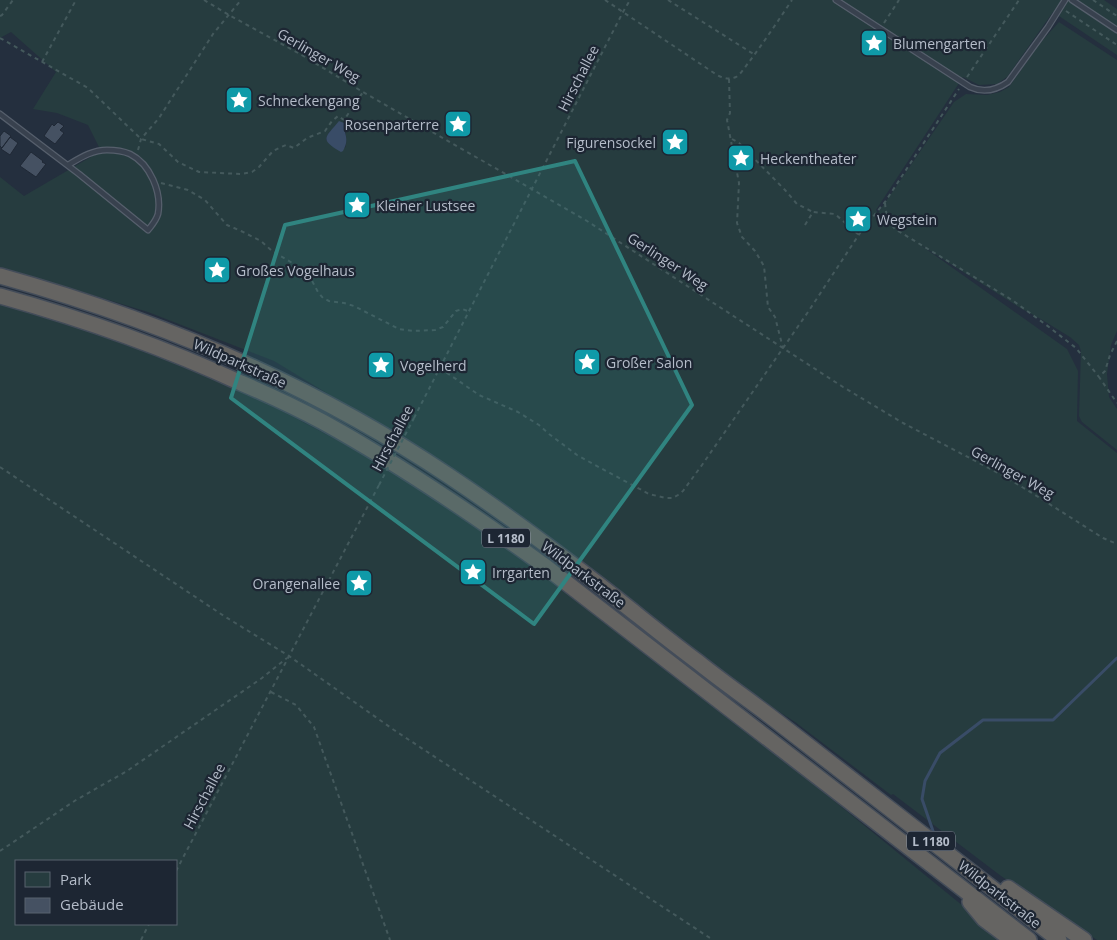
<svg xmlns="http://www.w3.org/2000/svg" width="1117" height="940" viewBox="0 0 1117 940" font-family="'Open Sans',sans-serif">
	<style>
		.green { fill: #263c3f; fill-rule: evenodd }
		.water { fill: #394c67 }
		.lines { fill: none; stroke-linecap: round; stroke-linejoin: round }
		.stream { stroke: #394c67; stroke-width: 3 }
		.building { fill: #455162; stroke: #1f2835 }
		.service-casing { stroke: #565f6c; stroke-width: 7 }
		.trunk-casing { stroke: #434c59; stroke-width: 18 }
		.path { stroke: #44595c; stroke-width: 2; stroke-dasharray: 4 4; stroke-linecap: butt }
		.service { stroke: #38414e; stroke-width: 4.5 }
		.trunk { stroke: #656462; stroke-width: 15 }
		.path-bridge { stroke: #44595c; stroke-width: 2; stroke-dasharray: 4 4; stroke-linecap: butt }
		.marked { fill: #308480; fill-opacity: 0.2; stroke: #308480; stroke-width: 4; stroke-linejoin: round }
		.labels { text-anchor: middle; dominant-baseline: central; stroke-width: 4.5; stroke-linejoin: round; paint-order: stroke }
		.shield { fill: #1d2633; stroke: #878f9c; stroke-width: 1 }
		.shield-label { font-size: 12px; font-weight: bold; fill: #b4bcc9 }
		.poi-label { font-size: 14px; fill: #b4bcc9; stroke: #1d2633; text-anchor: start }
		.street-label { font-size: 14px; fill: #b4bcc9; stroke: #1d2633 }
	</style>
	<rect width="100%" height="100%" fill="#242f3e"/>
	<path class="green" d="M0,0H1104L1117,9V55L1053,12L1007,77L997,84L979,85L963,77L876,210L878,213L954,102L966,94L987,95L1000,92L1009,87L1041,42L1059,22L1117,60V331L1111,345L1107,374L1109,397L1117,409V450L1082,422L1079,416L1081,351L1079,345L1070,337L1039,318L1022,309L919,244L1067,349L1078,371L1077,421L1117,453V940H1097L1001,876L893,794L891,795L795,722L744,689L698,652L564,550L412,445L274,361L148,312L0,267V177L24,196L101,151L88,125L57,113L33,109L56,72L11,32L0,38ZM344,123C345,132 348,139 345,148L326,140C328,130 335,127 344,123Z
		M0,304L82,329L160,357L222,383L284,412L358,451L416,487L500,541L801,772L800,773L963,906L1002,940H0ZM16,861H176V924H16Z"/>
	<path class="water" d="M339,121L344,123C344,136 350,138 343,151L341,152C319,139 325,138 339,121Z"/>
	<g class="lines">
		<path class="stream" d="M933,831L922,799L925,781L940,753L983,720H1053L1117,658"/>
	</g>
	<path class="building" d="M58,122L64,126L60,130L64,133L55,144L44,136L52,124L54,126Z
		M4,131L11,136L2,148L0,146V136Z
		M10,137L18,143L10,155L1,149Z
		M31,152L43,161L42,162L46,164L36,177L20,166Z"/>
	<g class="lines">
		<g class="service-casing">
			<path id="service" d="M836,0L970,87C983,93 995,91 1008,82L1048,27L1065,0
				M1072,0L1117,30
				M0,114L79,174L148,230C152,225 156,221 158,214C162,192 150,164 130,154C123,151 114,150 107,150C92,150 80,158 68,165"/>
		</g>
		<g class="trunk-casing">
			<path id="trunk" d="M0,276C158,320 313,385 449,476C500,510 550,547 598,584C632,610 664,637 698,662C724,683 752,702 779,723C872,795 966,868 1059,940
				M0,296C83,319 163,347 241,383C269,395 297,408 323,422C399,464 471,513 542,564L1029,940
				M1008,888L1084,940
				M970,902L984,919L1012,940"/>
		</g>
		<path class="path" d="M204,0L229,15L300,54L363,92L587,221L843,387L903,423L1002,475L1032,493L1103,538L1117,544
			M605,0L717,75C723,78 729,80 736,77C741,74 745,67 749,62C764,42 778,21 792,0
			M668,0L755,55
			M1093,0L1117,16
			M1066,11L1117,45
			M0,16L2,15L13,0
			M884,23L899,0
			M0,38L88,88L141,139L159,144L178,162L199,172L241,174L252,172L259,167L273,151L279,148L286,145L294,148L307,138L325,131L332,121L338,116L344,120L363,92
			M42,62L76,0
			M967,77L1019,0
			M729,79L730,113L727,120L739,183L737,223L742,237L755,251L764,266L768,307L775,317L783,348
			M732,139L739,143L785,190L797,204L813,212
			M138,150L141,139L159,118L213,34L241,0
			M161,183L188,190L205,200L227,225L241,231L261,241L272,251L294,264L305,273L311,279L318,292L323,298L329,301L344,303L354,306L399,329L413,331L435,330L443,327L456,311L462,309L468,311
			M885,203C886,213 887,221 895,229L1012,300L1045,324L1076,348L1099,377
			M805,225L813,212L835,214L859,235
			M1117,341L1110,355L1105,371L1099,377L1117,403
			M440,368L479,395L518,412L539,425L549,434L577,455L595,465L649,494L666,498H673L678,495L683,491L702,465L808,312L862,230L885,202L959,89
			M414,418L623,12L630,0
			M0,467L224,616L289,656L394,730L713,940
			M271,692L296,705L314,727L390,940
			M0,851L76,800L127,771L262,678L287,658
			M176,871L379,485
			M141,940L149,924"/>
		<use href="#service" class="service"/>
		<use href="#trunk" class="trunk"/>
		<path class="path-bridge" d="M379,485L414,418"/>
	</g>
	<path class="marked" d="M575,161L692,405L534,624L231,398L285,225Z"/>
	<defs>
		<g id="sight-square" transform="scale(1.4375)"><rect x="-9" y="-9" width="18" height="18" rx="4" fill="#0f9aa8" stroke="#1d2633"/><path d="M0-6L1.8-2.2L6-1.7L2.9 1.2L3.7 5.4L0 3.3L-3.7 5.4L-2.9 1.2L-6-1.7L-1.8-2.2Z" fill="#fff"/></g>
	</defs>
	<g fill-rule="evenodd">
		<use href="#sight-square" x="874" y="43"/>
		<use href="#sight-square" x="239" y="100"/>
		<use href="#sight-square" x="458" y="124"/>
		<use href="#sight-square" x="675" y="142"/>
		<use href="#sight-square" x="741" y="158"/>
		<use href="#sight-square" x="357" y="205"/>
		<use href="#sight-square" x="858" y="219"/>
		<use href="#sight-square" x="217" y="270"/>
		<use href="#sight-square" x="587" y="362"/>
		<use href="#sight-square" x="381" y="365"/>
		<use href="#sight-square" x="473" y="572"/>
		<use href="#sight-square" x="359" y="583"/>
	</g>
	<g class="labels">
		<g class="shield">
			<rect x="482" y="528.5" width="48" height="19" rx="4"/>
			<rect x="907" y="831.5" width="48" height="19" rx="4"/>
		</g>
		<g class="shield-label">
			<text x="506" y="538">L 1180</text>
			<text x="931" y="841">L 1180</text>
		</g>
		<g class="poi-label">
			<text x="893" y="43">Blumengarten</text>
			<text x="258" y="100">Schneckengang</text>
			<text x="439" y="124" text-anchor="end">Rosenparterre</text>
			<text x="656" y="142" text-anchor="end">Figurensockel</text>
			<text x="760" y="158">Heckentheater</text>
			<text x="376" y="205">Kleiner Lustsee</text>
			<text x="877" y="219">Wegstein</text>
			<text x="236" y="270">Großes Vogelhaus</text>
			<text x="606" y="362">Großer Salon</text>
			<text x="400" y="365">Vogelherd</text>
			<text x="492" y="572">Irrgarten</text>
			<text x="340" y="583" text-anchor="end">Orangenallee</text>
		</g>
		<g class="street-label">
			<text transform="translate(319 55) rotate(30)">Gerlinger Weg</text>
			<text transform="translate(578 78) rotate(-63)">Hirschallee</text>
			<text transform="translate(668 261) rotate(33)">Gerlinger Weg</text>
			<text transform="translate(240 363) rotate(24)">Wildparkstraße</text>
			<text transform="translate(392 438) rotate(-62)">Hirschallee</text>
			<text transform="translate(1013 472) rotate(29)">Gerlinger Weg</text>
			<text transform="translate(584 574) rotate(37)">Wildparkstraße</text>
			<text transform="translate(204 796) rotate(-62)">Hirschallee</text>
			<text transform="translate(1000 894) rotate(38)">Wildparkstraße</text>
		</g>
	</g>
	<rect x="15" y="860" width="162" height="65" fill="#1d2633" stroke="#59626f"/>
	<rect x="25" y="872" width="25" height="15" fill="#263c3f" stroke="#59626f"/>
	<text x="60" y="885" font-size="15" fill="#b4bcc9">Park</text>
	<rect x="25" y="898" width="25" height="15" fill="#455162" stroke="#59626f"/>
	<text x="60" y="910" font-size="15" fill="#b4bcc9">Gebäude</text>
</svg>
